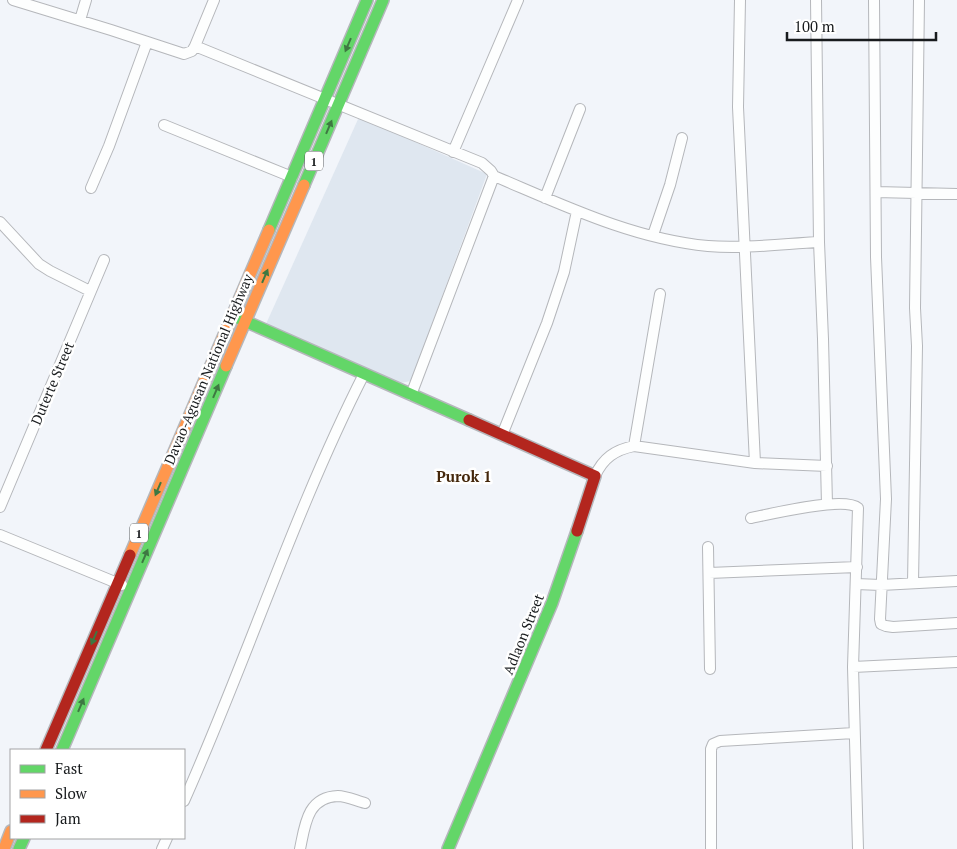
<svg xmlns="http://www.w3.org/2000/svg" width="957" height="849" viewBox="0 0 957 849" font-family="'PT Serif',serif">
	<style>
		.built { fill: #dfe7f0 }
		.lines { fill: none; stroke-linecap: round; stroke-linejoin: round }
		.street-casing { stroke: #b5b7bb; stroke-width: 12 }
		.fast-casing { stroke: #b5b7bb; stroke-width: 14 }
		.slow-casing { stroke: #b5b7bb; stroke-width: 14 }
		.jam-casing { stroke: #b5b7bb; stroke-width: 14 }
		.street { stroke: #fdfefe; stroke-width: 10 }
		.fast { stroke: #63d668; stroke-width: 11 }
		.slow { stroke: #ff974d; stroke-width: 11 }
		.jam { stroke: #b3261e; stroke-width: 11 }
		.oneway { fill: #3e7842 }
		.labels { text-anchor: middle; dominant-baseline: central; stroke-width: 5; stroke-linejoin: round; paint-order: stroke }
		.shield { fill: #fff; stroke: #5d5f61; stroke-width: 1 }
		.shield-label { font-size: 12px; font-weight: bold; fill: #181b1d }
		.street-label { font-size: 14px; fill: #181b1d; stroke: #fff }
		.neighbourhood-label { font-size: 15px; font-weight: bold; fill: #44270b; stroke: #fff }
	</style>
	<rect width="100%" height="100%" fill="#f2f5fa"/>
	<path class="built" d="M359,117L487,174L411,381L395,384L266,324Z"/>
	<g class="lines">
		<g class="street-casing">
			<path id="street" d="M13,0L111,30L184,54L192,51L195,46L214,0
				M740,0L738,107L755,463
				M816,0L819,242L823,339L827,504
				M874,0L876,257L886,499L880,619L881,624L886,626L893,627L957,623
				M80,20L86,0
				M195,46L482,163L491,171L494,176C563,205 633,239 708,246C744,249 782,244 819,242
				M164,125L292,177
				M453,152L518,0
				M91,188L109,146L147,42
				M876,192L957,194
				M545,198L580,109
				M0,222L39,264L50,271L90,291
				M653,235L670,185L682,138
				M411,395L494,176
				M502,435L547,323L564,272L577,211
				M634,446L660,294
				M595,476C603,458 615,450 634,446L755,463L827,466
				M0,507L104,260
				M751,518C771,514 845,496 858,508L853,667L858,849
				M0,535L122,585
				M708,547L710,669
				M709,573L857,567
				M913,583L917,346L915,308L919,0
				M856,584L881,585L957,581
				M853,667L957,662
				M184,801C247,660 294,512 364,374
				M162,849L167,838
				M300,849C305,825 307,797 338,796C346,796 357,801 365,803
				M711,849V749L713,744L720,741L854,733"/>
		</g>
		<g class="fast-casing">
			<path id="fast" d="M304,185L383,0
				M269,230L367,0
				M238,318L469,420
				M62,750L226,366
				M19,849L24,838
				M448,849L552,603L577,531"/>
		</g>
		<g class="slow-casing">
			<path id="slow" d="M226,366L304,185
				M130,555L269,230
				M4,849L11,831"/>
		</g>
		<g class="jam-casing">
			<path id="jam" d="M469,420L595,476L577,531
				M46,750L130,555"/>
		</g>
		<use href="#street" class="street"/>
		<use href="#fast" class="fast"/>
		<use href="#slow" class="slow"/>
		<use href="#jam" class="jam"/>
	</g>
	<defs><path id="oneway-solid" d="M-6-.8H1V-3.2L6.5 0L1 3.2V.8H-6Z" transform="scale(1.25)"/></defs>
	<g class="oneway">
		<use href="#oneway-solid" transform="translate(348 45) rotate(113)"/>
		<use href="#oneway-solid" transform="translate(329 127) rotate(-67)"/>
		<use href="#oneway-solid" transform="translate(265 276) rotate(-67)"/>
		<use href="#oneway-solid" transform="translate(216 391) rotate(-67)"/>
		<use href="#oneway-solid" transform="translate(158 489) rotate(113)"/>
		<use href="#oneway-solid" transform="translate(145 556) rotate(-67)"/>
		<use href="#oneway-solid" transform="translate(94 638) rotate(113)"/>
		<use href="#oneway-solid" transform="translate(81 705) rotate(-67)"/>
	</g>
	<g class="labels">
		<g class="shield">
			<rect x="305" y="151.5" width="18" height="19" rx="4"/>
			<rect x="130" y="523.5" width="18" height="19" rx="4"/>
		</g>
		<g class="shield-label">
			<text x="314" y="161">1</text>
			<text x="139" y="533">1</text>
		</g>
		<g class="street-label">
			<text transform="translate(208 369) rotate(-67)">Davao-Agusan National Highway</text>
			<text transform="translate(52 383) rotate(-67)">Duterte Street</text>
			<text transform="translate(523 634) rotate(-68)">Adlaon Street</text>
		</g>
		<g class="neighbourhood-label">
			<text x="464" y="476">Purok 1</text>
		</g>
	</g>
	<rect x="10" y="749" width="175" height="90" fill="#ffffff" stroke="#a3a4a5"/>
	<rect x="20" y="765" width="25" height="8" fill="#63d668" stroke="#a3a4a5"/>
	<text x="55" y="774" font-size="15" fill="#181b1d">Fast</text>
	<rect x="20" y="790" width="25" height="8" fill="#ff974d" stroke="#a3a4a5"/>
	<text x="55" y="799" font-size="15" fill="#181b1d">Slow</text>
	<rect x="20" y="815" width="25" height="8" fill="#b3261e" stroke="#a3a4a5"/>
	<text x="55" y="824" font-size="15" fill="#181b1d">Jam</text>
	<path d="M787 32v8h149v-8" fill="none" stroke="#181b1d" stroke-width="2.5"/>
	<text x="794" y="32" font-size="15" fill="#181b1d" stroke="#ffffff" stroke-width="4" paint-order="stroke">100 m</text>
</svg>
